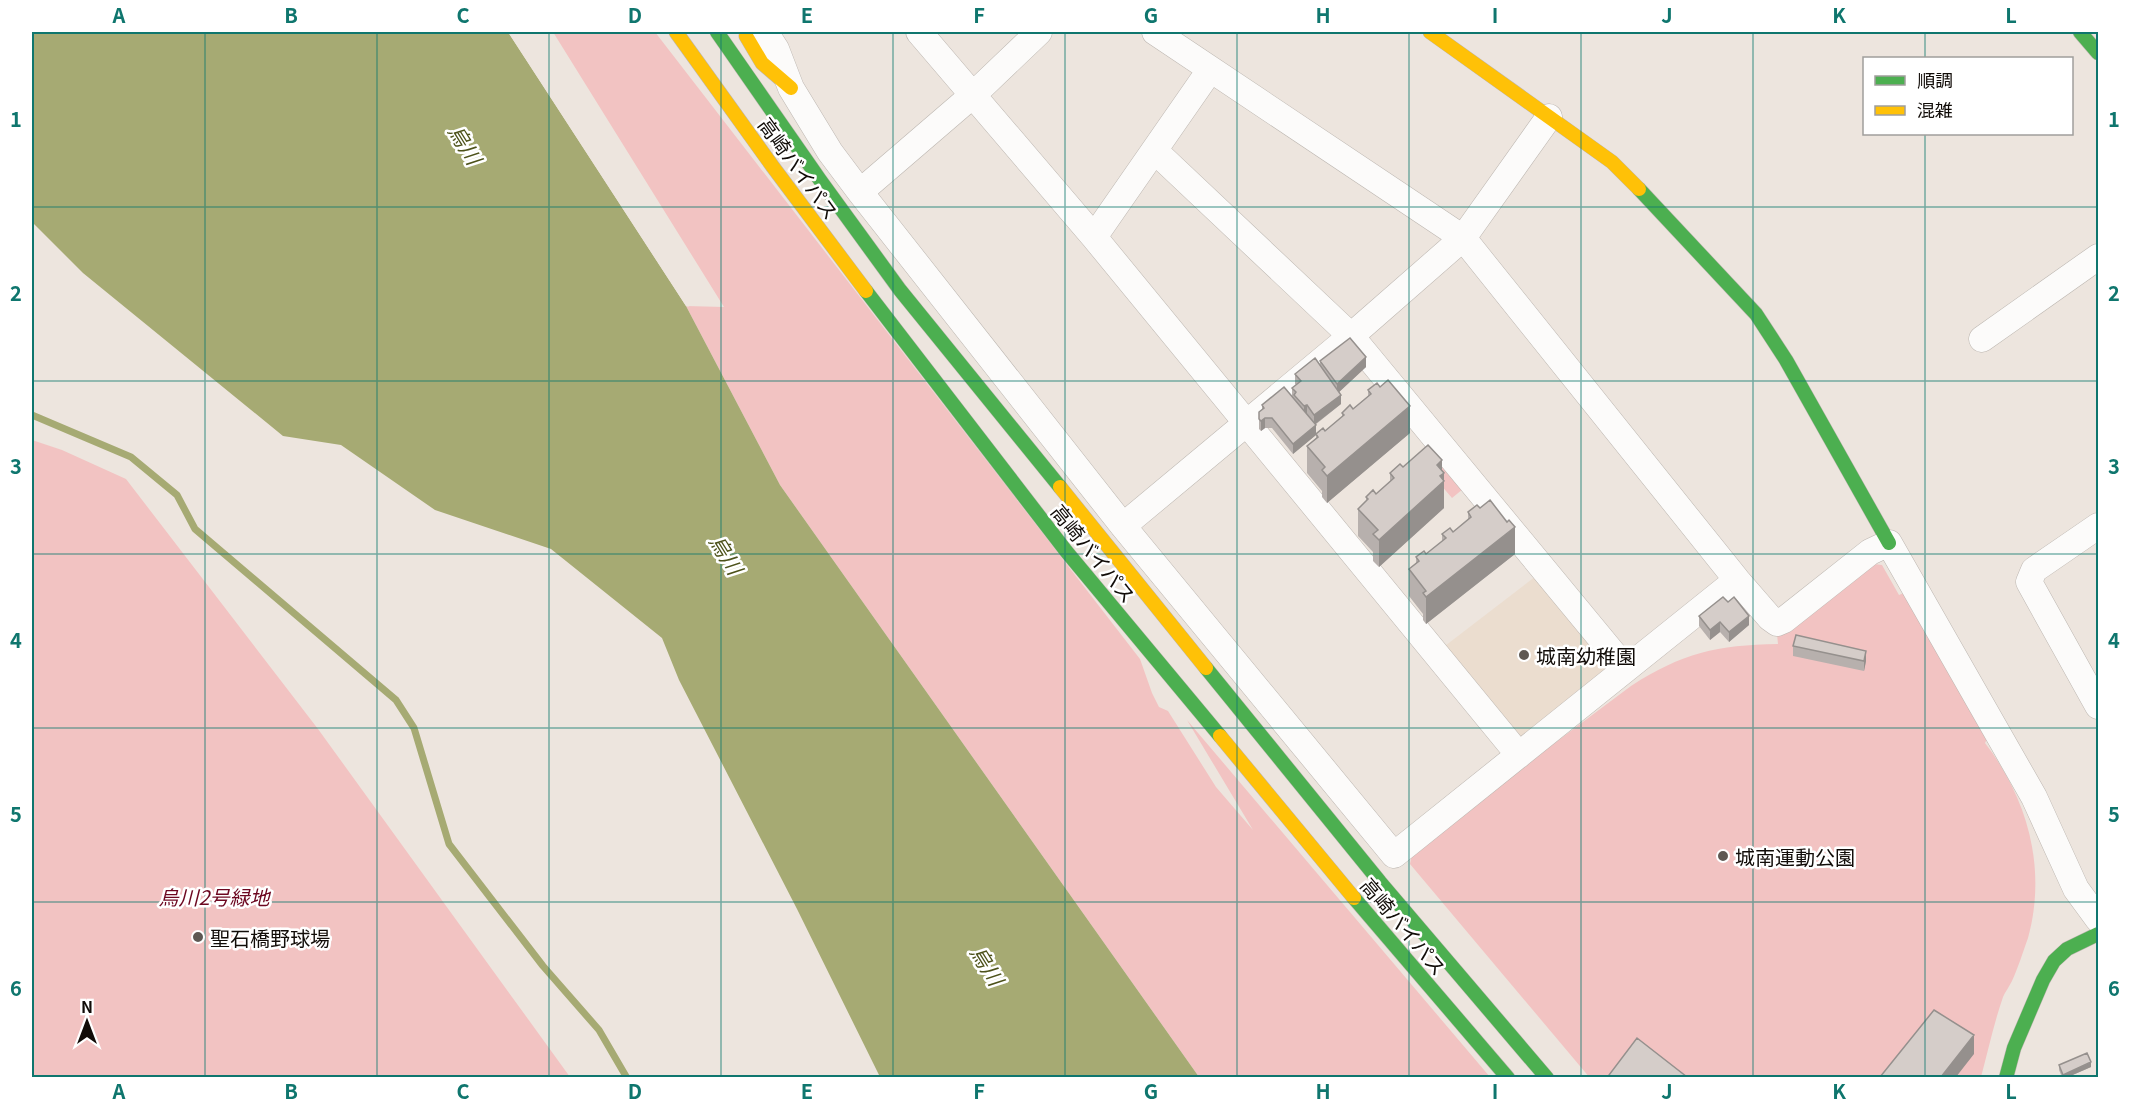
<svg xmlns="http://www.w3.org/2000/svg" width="2130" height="1109" viewBox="0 0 2130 1109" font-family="Georgia,'Noto Sans JP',serif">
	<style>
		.built { fill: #ebddcf }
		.green { fill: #f2c3c2 }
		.water { fill: #a6aa73 }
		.pier { fill: #ede5de }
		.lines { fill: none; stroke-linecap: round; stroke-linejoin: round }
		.stream { stroke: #a6aa73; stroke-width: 7 }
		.street-casing { stroke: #bcb6b0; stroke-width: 27 }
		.fast-casing { stroke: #bcb6b0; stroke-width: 15 }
		.slow-casing { stroke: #bcb6b0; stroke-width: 15 }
		.street { stroke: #fcfbfa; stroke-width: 26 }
		.fast { stroke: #4caf50; stroke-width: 14 }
		.slow { stroke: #ffc107; stroke-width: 14 }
		.wall { fill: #b7b0ad }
		.shaded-wall { fill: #95908d }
		.building { fill: #d5cdc9; stroke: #95908d; stroke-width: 1.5 }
		.grid { fill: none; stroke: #0f766e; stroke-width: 1.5; stroke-opacity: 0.55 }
		.poi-dot { fill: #5e5853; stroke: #fff; stroke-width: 2 }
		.labels { text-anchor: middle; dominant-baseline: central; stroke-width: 5; stroke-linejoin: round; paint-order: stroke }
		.street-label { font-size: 20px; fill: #110c08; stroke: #fff }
		.poi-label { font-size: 20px; fill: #110c08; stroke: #fff; text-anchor: start }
		.park-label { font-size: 20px; font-style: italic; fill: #6c0720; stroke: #fff }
		.water-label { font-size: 21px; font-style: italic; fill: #4c5119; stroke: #fff }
		.neatline { fill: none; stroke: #0f766e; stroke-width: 2 }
		.grid-label { font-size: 20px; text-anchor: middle; font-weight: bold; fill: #0f766e }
	</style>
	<rect width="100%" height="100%" fill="#ede5de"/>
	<path class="built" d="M1536,576L1608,662V677L1524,740L1513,739L1441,649Z"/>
	<path class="green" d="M553,32H655L1140,659L1152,693L1159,707L1168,711L1216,787L1253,830L1187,720L1490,1077H1199L780,485L686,306L724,307Z
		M32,440L62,450L126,479L318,729L570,1077H32Z
		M1439,461L1463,489L1452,498L1428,470Z
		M1874,564L1882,565L1899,595L1906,592L1987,739L1985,743C2028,799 2047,869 2028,938C2023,952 2018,968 2012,981C2009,987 2005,992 2003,997C1994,1023 1988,1051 1981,1077L1590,1078L1410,864L1413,849L1631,686C1682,653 1717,645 1778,644L1777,634Z"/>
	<path class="water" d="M32,32H508L686,306L780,485L1199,1077H880L797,909L679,680L662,638L551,549L435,510L341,445L283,436L83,273L32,222Z"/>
	<path class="pier" d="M508,32H512L689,307L686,306Z"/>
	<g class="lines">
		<path class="stream" d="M32,415L131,457L177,495L195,529L396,700L414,728L449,844L543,966L599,1030L627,1078"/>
		<g class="street-casing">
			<path id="street" d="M765,32L776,49L791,88L830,152L860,192L1123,526L1394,855L1737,580
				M919,32L1094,237L1519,755
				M1155,32L1463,238L1737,580L1770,618L1777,623L1784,620L1870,552L1889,543L2034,797L2076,889L2098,919
				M1155,151L1351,336L1626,669
				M860,192L974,94L1039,32
				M1094,237L1210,70
				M1982,339L2098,257
				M1123,526L1351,336L1463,238L1549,117
				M2098,526L2034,570L2029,582L2098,706"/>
		</g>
		<g class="fast-casing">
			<path id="fast" d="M717,32L820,180L900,290L1060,487
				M2080,32L2098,53
				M1639,189L1756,314L1786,360L1889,543
				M866,291L1066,551L1220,736
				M1206,668L1380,882L1547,1078
				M1354,898L1508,1078
				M2006,1078L2014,1048L2043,980L2054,961L2067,949L2098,934"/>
		</g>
		<g class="slow-casing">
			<path id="slow" d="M676,32L773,167L866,291
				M1430,32L1612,162L1639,189
				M746,36L762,63L791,88
				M1060,487L1206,668
				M1220,736L1354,898"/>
		</g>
		<use href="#street" class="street"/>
		<use href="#fast" class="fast"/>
		<use href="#slow" class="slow"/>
	</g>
	<path class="wall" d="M1320,361L1366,367L1339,392L1341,404L1315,425L1316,435L1293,454L1272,428H1265L1261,431L1259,429V412L1262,410V405L1292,397V388L1296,385L1295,384V374L1320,366Z
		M1368,390L1410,433L1327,503L1322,497V491L1307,473V446L1316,438V434L1325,431L1342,417V413L1353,409L1368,396Z
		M1403,467L1442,470L1444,481V508L1379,567L1373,561V552L1358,536V509L1366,501V497L1376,494L1390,481V473Z
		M1468,512L1515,554L1426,624L1423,620V614L1409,596V569L1416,563V557L1426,554L1442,541V534L1453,532L1468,520Z
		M1728,602L1749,625L1729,642L1720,632L1710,640L1699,626V616Z
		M1793,646L1866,661L1864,671L1793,656Z
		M2059,1065L2091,1067L2068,1077H2062L2059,1070Z"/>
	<path class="shaded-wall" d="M1366,357V367L1337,394V384Z
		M1341,395V404L1314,425V415Z
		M1307,405V415L1304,416V406Z
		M1410,406V433L1327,503V476Z
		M1265,418V428L1261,431V421Z
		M1316,425V435L1293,454V444Z
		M1442,460V474L1444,473V482V481V508L1379,567V540L1437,465Z
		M1515,527V554L1426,624V597Z
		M1749,616V625L1729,642V632Z
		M1720,622V632L1710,640V630Z
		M1866,651V661L1864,671V661Z
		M1974,1035V1054L1956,1077H1941Z
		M2091,1062V1067L2068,1077H2063V1075Z"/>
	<path class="building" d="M1350,338L1366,357L1337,384L1320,361Z
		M1315,358L1341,395L1314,415L1307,405L1304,406L1294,395L1296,392L1292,388L1301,381L1295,374Z
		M1388,380L1410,406L1327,476L1322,470L1325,467L1307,446L1318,437L1316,434L1323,428L1325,431L1344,415L1342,413L1350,405L1353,409L1371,394L1368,390L1377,383L1380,387Z
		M1284,387L1316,425L1293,444L1272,418H1265L1261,421L1259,419V412L1264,408L1262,405Z
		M1428,445L1442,460L1437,465L1444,473L1440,476L1444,481L1379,540L1373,534L1378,530L1358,509L1368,499L1366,497L1373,490L1376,494L1394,478L1390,473L1400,464L1403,467Z
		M1490,500L1507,522L1509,520L1515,527L1426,597L1423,593L1426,591L1409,569L1419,561L1416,557L1424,551L1426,554L1446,538L1442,534L1450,528L1453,532L1471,517L1468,512L1477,505L1480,508Z
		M1723,597L1728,602L1734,597L1749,616L1729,632L1720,622L1710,630L1699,616Z
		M1796,635L1866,651L1864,661L1793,646Z
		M1934,1010L1974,1035L1941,1077H1880Z
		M1637,1038L1687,1077H1612L1609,1075Z
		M2087,1053L2091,1062L2063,1075L2059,1065Z"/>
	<path class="grid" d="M205,32V1078M377,32V1078M549,32V1078M721,32V1078M893,32V1078M1065,32V1078M1237,32V1078M1409,32V1078M1581,32V1078M1753,32V1078M1925,32V58M1925,134V1078M32,207H2098M32,381H2098M32,554H2098M32,728H2098M32,902H2098"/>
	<g class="poi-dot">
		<circle cx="1524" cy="655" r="6"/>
		<circle cx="1723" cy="856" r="6"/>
		<circle cx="198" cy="937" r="6"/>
	</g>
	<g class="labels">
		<g class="street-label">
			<text transform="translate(799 168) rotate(54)">高崎バイパス</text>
			<text transform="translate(1094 553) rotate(51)">高崎バイパス</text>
			<text transform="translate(1404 926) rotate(50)">高崎バイパス</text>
		</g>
		<g class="poi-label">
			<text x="1536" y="655">城南幼稚園</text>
			<text x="1735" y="856">城南運動公園</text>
			<text x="210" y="937">聖石橋野球場</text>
		</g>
		<g class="park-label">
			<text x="214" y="896">烏川2号緑地</text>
		</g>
		<g class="water-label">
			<text transform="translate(466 144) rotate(58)">烏川</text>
			<text transform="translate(727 554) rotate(58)">烏川</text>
			<text transform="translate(988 965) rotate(58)">烏川</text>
		</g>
	</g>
	<rect width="2130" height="1109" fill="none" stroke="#ffffff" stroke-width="66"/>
	<rect x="1863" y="57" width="210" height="78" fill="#ffffff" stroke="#a09e9c" stroke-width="1.5"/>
	<rect x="1875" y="76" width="30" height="9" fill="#4caf50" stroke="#a09e9c" stroke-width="1.5"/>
	<text x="1917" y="87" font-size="18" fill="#110c08">順調</text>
	<rect x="1875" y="106" width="30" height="9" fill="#ffc107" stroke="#a09e9c" stroke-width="1.5"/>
	<text x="1917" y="117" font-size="18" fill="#110c08">混雑</text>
	<g transform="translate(87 1022)" stroke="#ffffff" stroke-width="4.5" paint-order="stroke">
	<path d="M0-4.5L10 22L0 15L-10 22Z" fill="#110c08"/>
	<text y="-9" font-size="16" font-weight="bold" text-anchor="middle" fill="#110c08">N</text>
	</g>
	<rect x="33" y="33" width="2064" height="1043" class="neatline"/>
	<g class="grid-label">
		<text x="119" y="23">A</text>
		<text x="291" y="23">B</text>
		<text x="463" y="23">C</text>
		<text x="635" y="23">D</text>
		<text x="807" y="23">E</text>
		<text x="979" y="23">F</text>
		<text x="1151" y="23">G</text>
		<text x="1323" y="23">H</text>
		<text x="1495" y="23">I</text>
		<text x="1667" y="23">J</text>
		<text x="1839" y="23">K</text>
		<text x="2011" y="23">L</text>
		<text x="16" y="127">1</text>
		<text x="2114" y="127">1</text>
		<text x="16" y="301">2</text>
		<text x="2114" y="301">2</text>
		<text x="16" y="474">3</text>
		<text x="2114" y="474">3</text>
		<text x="16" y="648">4</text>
		<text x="2114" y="648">4</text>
		<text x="16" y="822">5</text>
		<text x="2114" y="822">5</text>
		<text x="16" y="996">6</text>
		<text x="2114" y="996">6</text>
		<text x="119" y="1099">A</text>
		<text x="291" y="1099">B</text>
		<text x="463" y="1099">C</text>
		<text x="635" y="1099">D</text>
		<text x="807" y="1099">E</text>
		<text x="979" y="1099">F</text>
		<text x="1151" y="1099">G</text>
		<text x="1323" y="1099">H</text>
		<text x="1495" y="1099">I</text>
		<text x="1667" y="1099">J</text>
		<text x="1839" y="1099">K</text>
		<text x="2011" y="1099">L</text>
	</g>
</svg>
